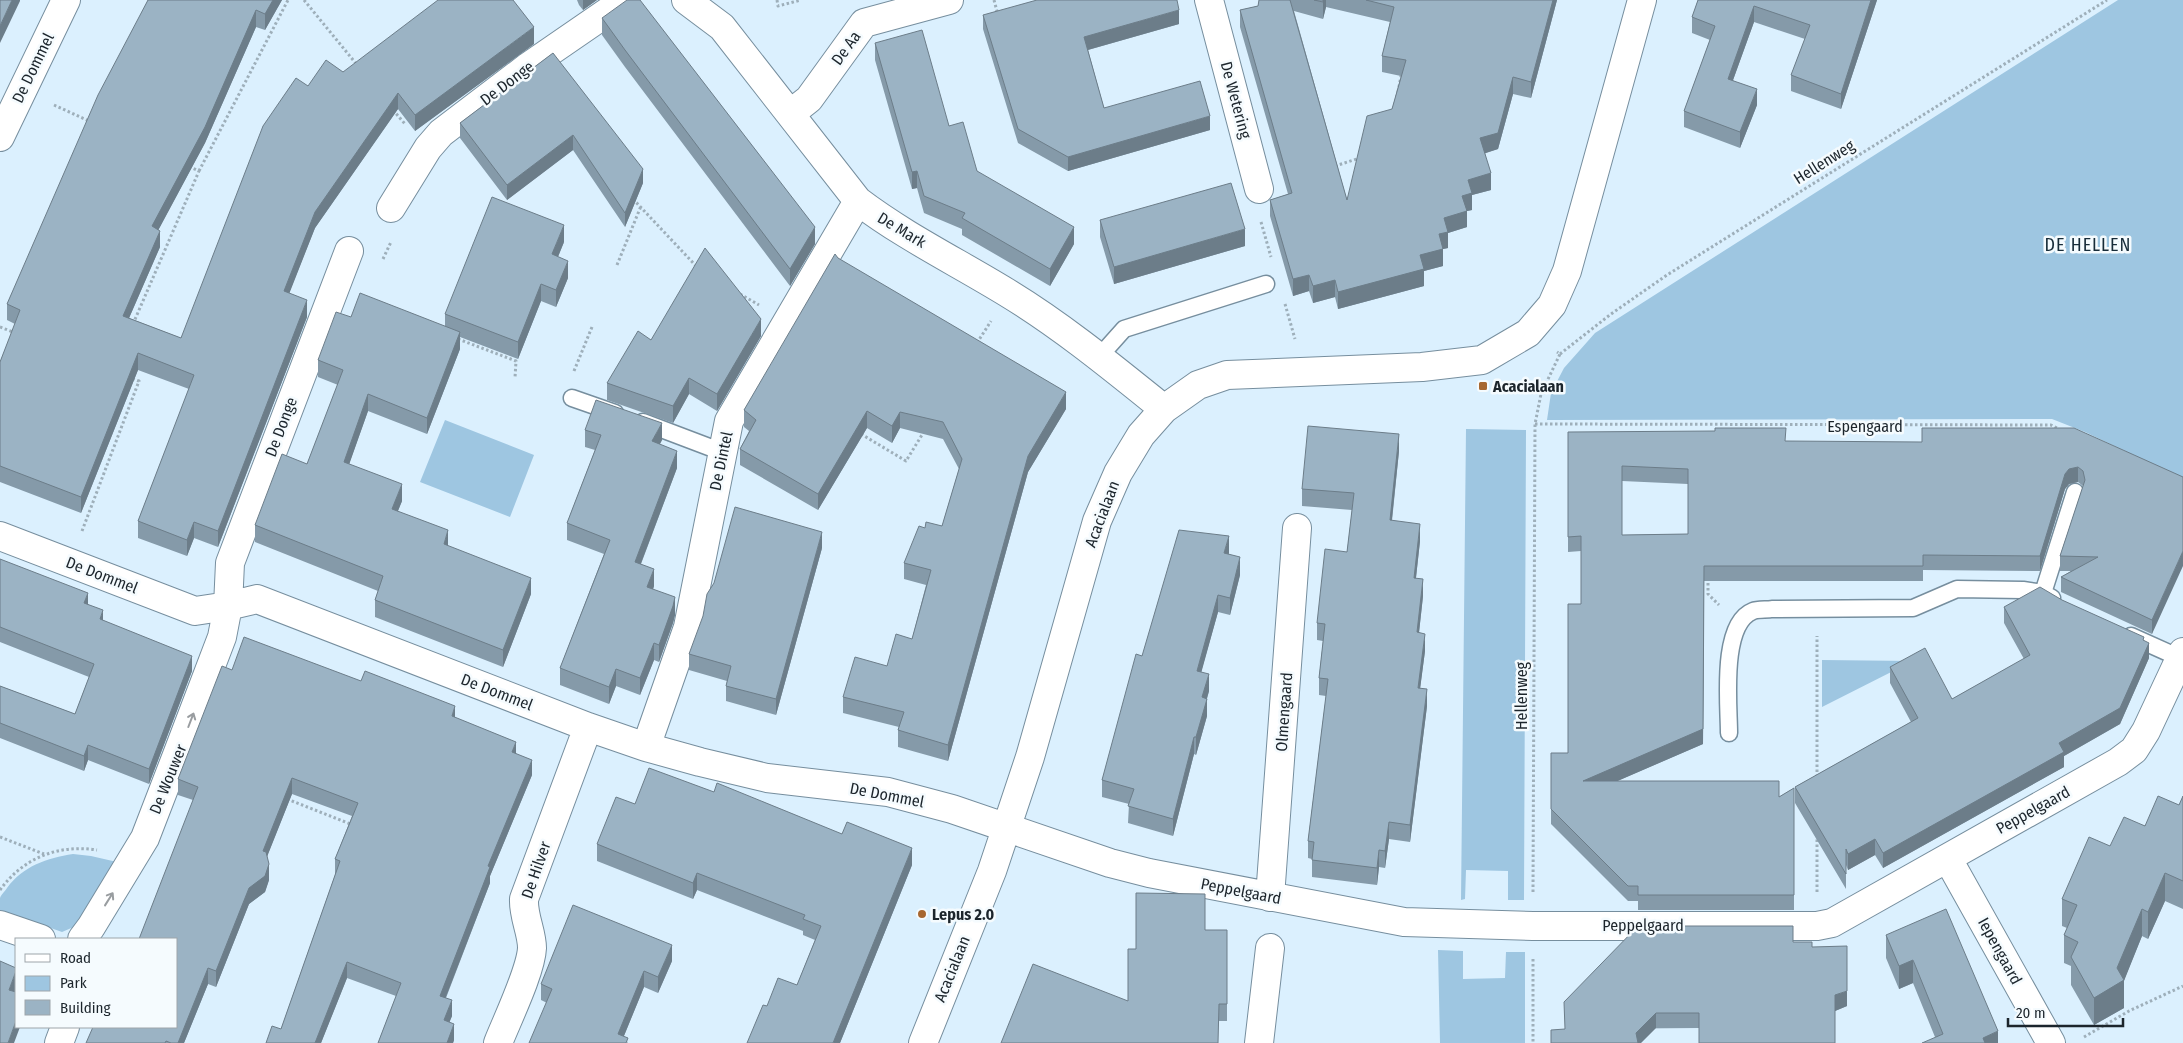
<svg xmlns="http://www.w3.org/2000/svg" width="2183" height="1043" viewBox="0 0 2183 1043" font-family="'Fira Sans Condensed',sans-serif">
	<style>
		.green { fill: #9ec6e1 }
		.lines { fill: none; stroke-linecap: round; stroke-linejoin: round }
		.lane-casing { stroke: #768e9e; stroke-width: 19 }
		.street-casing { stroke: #768e9e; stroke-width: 30 }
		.path { stroke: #9eafba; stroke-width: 3; stroke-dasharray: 2.5 2.5; stroke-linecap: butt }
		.lane { stroke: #fff; stroke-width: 16 }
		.street { stroke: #fff; stroke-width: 28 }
		.wall { fill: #859aa9; fill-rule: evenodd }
		.shaded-wall { fill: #6c7d89 }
		.building { fill: #9bb3c4; stroke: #6c7d89; fill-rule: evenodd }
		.oneway { stroke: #999da0 }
		.poi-dot { fill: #a76730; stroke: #f5fbfe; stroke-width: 2 }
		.labels { text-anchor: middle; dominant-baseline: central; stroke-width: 5; stroke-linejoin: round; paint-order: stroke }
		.street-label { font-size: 16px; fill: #1c252c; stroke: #f5fbfe }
		.poi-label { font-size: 16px; font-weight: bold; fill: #1c252c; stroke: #f5fbfe; text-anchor: start }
		.neighbourhood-label { font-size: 18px; letter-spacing: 1px; fill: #172c39; stroke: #f5fbfe }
	</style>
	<rect width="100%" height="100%" fill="#dbf0fe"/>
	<path class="green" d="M2118,0H2183V479L2085,432L2052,419L1547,420L1551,393L1564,368L1595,333Z
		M445,420L534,455L510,517L420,482Z
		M1466,429L1526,430L1524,900H1508V871L1466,870L1465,899L1461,900Z
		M1822,660L1913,661L1822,707Z
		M73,854L91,856L117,862L76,926L62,932L0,910C0,907 0,902 0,898C1,895 5,891 7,888C23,866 47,858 73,854Z
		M1438,950L1463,951V979L1505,978L1506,952H1525V1043H1440Z"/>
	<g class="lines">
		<g class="lane-casing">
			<path id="lane" d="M1099,357L1124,329L1266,284
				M572,398L615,413
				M643,422L709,447L723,451
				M2043,593L2075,492
				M2131,636L2180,658
				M1729,733C1729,705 1720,624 1753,611C1758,609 1767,610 1772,609L1913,608L1957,589L2023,590L2043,593L2052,598"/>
		</g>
		<g class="street-casing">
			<path id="street" d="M686,0L722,27L858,201C904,236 957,262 1006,292C1062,326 1113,368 1164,409
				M1209,0L1259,189
				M790,114L809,99L864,23L949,0
				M0,137L66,0
				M391,208L428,148L441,133L529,66L625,0
				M0,536L195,611L228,606L257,599L588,727L646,747L700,762L767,778L888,792L952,809L1110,863L1149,873L1404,922L1533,926H1817L1832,923L2118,762L2134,750L2146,731L2183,652
				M646,747L688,627L729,421L858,201
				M1948,859L2051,1043
				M1270,897L1297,528
				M0,925L41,939
				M82,939L91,927L145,838L177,755L222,637L228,606L230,563L349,251
				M59,1043L65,1027
				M498,1043C507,1020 531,971 532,948C532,932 523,916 524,899L588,727
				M923,1043L992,871L1030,757L1097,521L1118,473L1141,435L1164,409L1198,385L1227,375L1422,367L1482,360L1528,333L1552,305L1567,271L1642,0
				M1259,1043L1270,948"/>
		</g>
		<path class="path" d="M304,0L358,66
			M777,0L778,6L801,0
			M994,0L998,15
			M1397,97L1402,71
			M54,105L89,121
			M393,110L405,124
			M1335,166L1360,158
			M199,171L288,0
			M633,199L697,267
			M1261,222L1271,257
			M383,259L391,242
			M617,265L641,206
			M740,294L759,305
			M1285,304L1295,339
			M133,324L199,171L188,166
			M0,327L13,332
			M458,339L516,361L515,378
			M977,343L991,321
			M1560,354L1611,314L1667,275L2107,0
			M574,371L592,327
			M1535,424L2051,425L2059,429
			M861,434L906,461L925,430
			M82,531L139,381L131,378
			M1708,578V594L1719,605
			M1817,777V636
			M287,799L353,825
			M0,837L44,854
			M0,890C23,858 58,844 97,850
			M1533,892L1535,424L1541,394L1560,354L1557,352
			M1817,892V836
			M1533,959V1043
			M2084,1037L2129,1011L2183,986"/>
		<use href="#lane" class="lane"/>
		<use href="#street" class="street"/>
	</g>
	<path class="wall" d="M148,0H282L265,30L256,27L205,143L158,230L160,247L129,318L181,338L308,86L343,72L534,44L415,131L398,109L315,228L289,293L307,317L218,547L194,538L187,556L138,538V521L189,389L138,370L81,513L0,482V362L15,324L7,320V304Z
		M577,0H597L583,10L579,5Z
		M1259,0H1557L1531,98L1513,94L1498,149L1485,153L1491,190L1472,195V210L1467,211V227L1448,233V248L1443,249V266L1424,271V286L1338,309L1335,297L1313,303L1309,291L1293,296L1270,216V200L1288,194L1240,27V10L1258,6ZM1326,7L1390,22L1382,56V72L1401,76L1392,109L1347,200L1294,11L1323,19Z
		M1698,0H1877L1841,109L1791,91V75L1805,39L1754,22L1733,80L1757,105L1740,148L1684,127V111L1710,40L1692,33V17Z
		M983,15L1179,24L1088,50L1104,108L1210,130L1068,171L1018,143L983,29Z
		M602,18L815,244L790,286L625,67L602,35Z
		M875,43L949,126L977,171L1074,244L1050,286L962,235V229L924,213L917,188L912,189L875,60Z
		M553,53L643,183L625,227L573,150L507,200L460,138V123Z
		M1100,220L1245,246L1114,284L1100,237Z
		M564,242L558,257L568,278L556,307L541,301L518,359L460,337V349L427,434L368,411L349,464L402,501L398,511L448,546L531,594L503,667L375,617V600L378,591L255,542V525L307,464L338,385L318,377V360L351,317L445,326V314Z
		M838,258L1066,409L1028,472L948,761L898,747V730L899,727L843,713V697L887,666L912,639L926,585L904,579V563L925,528L942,526L959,469L943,439L900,428L892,443L867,428L818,510L740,465V449L749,431L744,427V410Z
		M761,336L717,411L689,394L673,423L607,400V383L651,340Z
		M585,430L662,440L660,444L677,468L641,564L654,586L653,590L675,615L673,623L659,662L654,660L640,695L616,686L609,704L560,685V668L604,554L567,540V523L595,450L585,447Z
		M1568,432L1785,441L2183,477L2152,634L2061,592V577L2071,571H2060V556L2083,486L2078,482L2069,484L2065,489L2040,571L1923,570V581H1704L1703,744L1617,781L1779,797L1794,788V910H1638V901H1628L1551,824V753H1568L1581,604V551L1568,552ZM1622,481L1688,484V534L1622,535Z
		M1399,451L1392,521L1420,541L1416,578L1423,596L1419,633L1425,651L1420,688L1427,706L1410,842L1389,839L1385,868L1379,867L1377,885L1312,877V859L1308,858V841L1326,696L1319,695V678L1323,641L1317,640V623L1347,552L1352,510L1302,506V489Z
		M822,548L776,715L726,701V686L727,681L689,670V654Z
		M1229,553V554L1240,575L1230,615L1218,612L1201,672L1209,691L1207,699V716L1196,755L1194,754L1173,836L1128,823L1129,804L1102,797V780L1142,656Z
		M0,559L88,604L103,620L192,671L149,784L88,760L84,771L0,738V686L75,714L89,677L0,642Z
		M2062,600L2144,640L2149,658L2120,724L2064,756V767L1883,868L1875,855L1848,870L1846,865V889L1795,803V787L1911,722L1890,683V667L1952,699L2024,659L2004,623V607Z
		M232,670L455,718L516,753L532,775L490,876V883L446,998L452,1016L449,1022L454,1040L453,1043H378L396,996L347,978L321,1043H266L281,1029L335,875V859L352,816L292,794L267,856L269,880L265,892L249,904L216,987L208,984L184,1043H86L176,1027L193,800L178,795V779Z
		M714,792L912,865L840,1043L767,1006L797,985L815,940L803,935V931L697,890L693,899L597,861V844L635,804Z
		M2183,796V909L2165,901L2148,939L2142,936L2124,980V1008L2094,1025L2071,985V966L2064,963V935L2067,928L2062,926V899L2110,846L2179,805Z
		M1227,930V1021H1219L1128,1001L1136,949Z
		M1886,935L1998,1043L1935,1037L1913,983L1899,989L1886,958Z
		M1793,942L1812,947L1847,1006L1835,1011L1699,1028L1565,1029Z
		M672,961L658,993L644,987L624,1036L628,1043L541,1000V984Z"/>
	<path class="shaded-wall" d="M12,0H20V1L0,43V26Z
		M273,0H282L265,30V14Z
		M583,0H597L583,10Z
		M1323,0H1326V7L1323,19Z
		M1553,0H1557L1531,98V82Z
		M1871,0H1877L1841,109V94Z
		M1754,6V22L1728,94V79Z
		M256,10V27L205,143L152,242V226Z
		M1179,10V24L1084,51V37Z
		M534,27V44L415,131V115Z
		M1513,77V94L1498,149L1480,155V138Z
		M1757,89V105L1740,148V132Z
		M398,93V109L315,228L284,307V291L315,212Z
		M1210,116V130L1068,171V157Z
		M573,135V150L507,200V185Z
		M643,169V183L625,227V213Z
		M917,171V188L912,189V172Z
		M1491,173V190L1472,195V210L1467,211V227L1448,233V248L1443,249V266L1424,271V286L1338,309V292L1420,255L1439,234L1444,218L1462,196L1468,180Z
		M564,225V242L552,271V254Z
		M815,227V244L790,286V269Z
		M1074,227V244L1050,286V269Z
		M1245,229V246L1114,284V267Z
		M160,231V247L123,332V316Z
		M568,261V278L556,307V290Z
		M1309,275V291L1293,296V279Z
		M1335,280V297L1313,303V286Z
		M541,284V301L518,359V342Z
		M307,300V317L218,547V531Z
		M761,319V336L717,411V394Z
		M460,332V349L427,434V418Z
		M138,353V370L81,513V497Z
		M689,378V394L673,423V406Z
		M1066,392V409L1028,472L948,761V745L1028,456Z
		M368,394V411L344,479V462Z
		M867,411V428L818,510V494Z
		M900,412V428L892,443V426Z
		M662,423V440L652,458V441Z
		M1399,434V451L1390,537V520Z
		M677,451V468L635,579V562Z
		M2078,467V482L2069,484L2065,489L2040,571V556L2065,474L2069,469Z
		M402,484V501L392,525V509Z
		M194,522V538L187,556V540Z
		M1420,524V541L1414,595V578Z
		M448,530V547L444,544Z
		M822,532V548L776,715V699Z
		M1229,536V553L1224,571V553Z
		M2183,551V566L2152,634V620Z
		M1240,557V575L1230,615V598Z
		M654,569V586L647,604V587Z
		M531,578V594L503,667V650Z
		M1423,579V596L1417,650V632Z
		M1704,581L1703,744L1583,796V781Z
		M88,593V607L84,603Z
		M1218,595V612L1197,688V671Z
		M675,597V615L673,623L659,662V645Z
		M103,610V625L100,619Z
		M1425,634V651L1418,705V688Z
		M654,643V660L640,695V678Z
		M2149,643V658L2120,724L2064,756V767L1883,868V853L2059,743Z
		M192,656V671L149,784V769Z
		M616,669V686L609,704V687Z
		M1209,674V691L1202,714V697Z
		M1427,689V706L1410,842V825Z
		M1207,699V716L1196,755V737Z
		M455,706V722L452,716Z
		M1194,737V754L1173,836V819Z
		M516,742V758L512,752Z
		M88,745V760L84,771V756Z
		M532,760V775L490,876V883L440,1012V996L488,866Z
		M292,778V794L263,867V851Z
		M1389,822V839L1385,868V851Z
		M1875,839V855L1848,870V854Z
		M912,848V865L840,1043H833Z
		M1379,850V867L1377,885V868Z
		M269,864V880L265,892L249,904L216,987V971L249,888Z
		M697,873V890L693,899V883Z
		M2165,873V901L2148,939V912Z
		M2142,909V936L2124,981V1008L2094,1025V998L2117,968Z
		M672,945V961L658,993V977Z
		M1913,960V983L1899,989V966Z
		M347,962V978L321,1043H315Z
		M208,968V984L184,1043H178Z
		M16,971V988L9,1006V990Z
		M644,971V987L621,1043L618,1034Z
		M1847,991V1006L1835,1011V995Z
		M452,1000V1016L444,1036V1020Z
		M1656,1013V1028L1641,1043H1636V1033Z
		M16,1021V1027H20L14,1043H8Z
		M454,1024V1040L453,1043H447Z
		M1998,1031V1043H1983V1038Z"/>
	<path class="building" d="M0,0H12L0,26Z
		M148,0H273L265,14L256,10L205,127L152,226L160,231L123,316L181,338L263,126L296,78L308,86L326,60L343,72L438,0H513L534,27L415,115L398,93L315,212L284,291L307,300L218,531L194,522L187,540L138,521L194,375L138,353L81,497L0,466V362L20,310L7,304L98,95Z
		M627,0H640L815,227L790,269L625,50L602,18Z
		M1037,0H1177L1179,10L1084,37L1104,108L1200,81L1210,116L1068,157L1018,129L983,15Z
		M1259,0H1290L1347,200L1367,116L1392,109L1406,60L1382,56L1394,7L1366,0H1553L1531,82L1513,77L1498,133L1480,138L1491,173L1468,180L1472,193L1462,196L1467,211L1444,218L1448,232L1439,234L1443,249L1420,255L1424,269L1338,292L1335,280L1313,286L1309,275L1293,279L1270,200L1292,193L1240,10L1258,6Z
		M1314,0H1323V2Z
		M1698,0H1871L1841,94L1791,75L1810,25L1754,6L1728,79L1757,89L1740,132L1684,111L1715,26L1692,17Z
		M922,30L949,126L963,122L977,171L1074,227L1050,269L962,218L965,213L924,196L917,171L912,172L875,43Z
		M553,53L643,169L625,213L573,135L507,185L460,123Z
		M1231,183L1245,229L1114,267L1100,220Z
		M492,197L564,225L552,254L568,261L556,290L541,284L518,342L445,314Z
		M705,248L761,319L717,394L689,378L673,406L607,383L638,331L651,340Z
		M835,254L838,258L1066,392L1028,456L948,745L898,730L904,712L843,697L855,657L887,666L896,634L912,639L931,570L904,563L919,526L925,528L926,522L942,526L962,459L943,422L900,412L892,426L867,411L818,494L740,449L756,420L744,410Z
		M360,293L460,332L427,418L368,394L344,462L402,484L392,509L448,530L444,544L531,578L503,650L375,600L383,576L255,525L282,454L307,464L343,370L318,360L336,312L351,317Z
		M596,400L662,423L652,441L677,451L635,562L654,569L647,587L675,597L673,606L659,645L654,643L640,678L616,669L609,687L560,668L610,540L567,523L601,435L585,430Z
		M1308,426L1399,434L1390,520L1420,524L1414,578L1423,579L1417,632L1425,634L1418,688L1427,689L1410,825L1389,822L1385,851L1379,850L1377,868L1312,860L1314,842L1308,841L1328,679L1319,678L1325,624L1317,623L1325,549L1347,552L1354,493L1302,489Z
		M1715,428H1786L1785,441L1922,442V428H2074L2183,477V551L2152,620L2061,577L2098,557L2060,556L2085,480L2083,471L2078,467L2069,469L2065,474L2040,556L1923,555V566H1704L1703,729L1583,781H1779V797L1794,788V895H1638V886H1628L1551,809V753H1568V604H1581V536L1568,537V432L1715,431ZM1622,466L1688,469V534L1622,535Z
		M735,507L822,532L776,699L726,686L731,666L689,654L703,616L707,594L714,583Z
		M1179,530L1229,536L1224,553L1240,557L1230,598L1218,595L1197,671L1209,674L1202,697L1207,699L1196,737H1194L1173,819L1128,806L1134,789L1102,780L1136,654L1142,656Z
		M0,559L88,593L84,603L103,610L100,619L192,656L149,769L88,745L84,756L0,723V686L75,714L94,664L0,627Z
		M2040,587L2062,600L2144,637L2143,640L2149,643L2120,708L2059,743L2064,752L1883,853L1875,839L1848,854L1846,849V874L1795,787L1918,718L1890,667L1925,648L1952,699L2030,655L2004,607Z
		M244,637L361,681L365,671L455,706L452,716L516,742L512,752L532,760L488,866L490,867L440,996L452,1000L444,1020L454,1024L447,1043H378L401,983L347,962L315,1043H266L272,1026L281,1029L340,861L335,859L358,803L292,778L263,851L266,852L269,864L265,876L249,888L216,971L208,968L178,1043H171L166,1041L165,1043H86L93,1027H176V939H139L198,787L178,779L222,666L232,670Z
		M649,768L714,792L717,783L842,834L847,822L912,848L833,1043H747L763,1005L767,1006L778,978L797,985L821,926L803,919L805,915L697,873L693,883L597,844L616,797L635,804Z
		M2158,796L2179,805L2183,796V881L2165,873L2148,912L2142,909L2117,968L2124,980L2094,998L2071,957L2078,942L2064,935L2077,905L2062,899L2089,837L2110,846L2124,817L2145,826Z
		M1136,893L1205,894V930H1227V1004H1219L1218,1043H1001L1033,964L1128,1001V949H1136Z
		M573,905L672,945L658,977L644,971L618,1034L628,1038L626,1043H529L552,989L541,984Z
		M1946,909L1998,1031L1983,1038L1985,1043H1922L1943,1034L1913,960L1899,966L1886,935Z
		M1638,926H1793V942H1812V947L1847,946V991L1835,995V1043H1699V1013H1656L1636,1033L1638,1043H1551V1030L1565,1029L1564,1002Z
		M0,961L16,968V971L9,990L16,992V1021L8,1043H0Z"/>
	<defs><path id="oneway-shaft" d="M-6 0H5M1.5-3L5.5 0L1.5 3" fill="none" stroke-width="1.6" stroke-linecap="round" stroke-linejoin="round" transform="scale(1.25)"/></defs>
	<g class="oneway">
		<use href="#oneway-shaft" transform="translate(191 720) rotate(-69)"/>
		<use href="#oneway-shaft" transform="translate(109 899) rotate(-58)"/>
	</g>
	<g class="poi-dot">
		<rect x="1478" y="381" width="10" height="10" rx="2.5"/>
		<circle cx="922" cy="914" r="5"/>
	</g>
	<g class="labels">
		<g class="street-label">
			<text transform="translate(846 48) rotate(-54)">De Aa</text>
			<text transform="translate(33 68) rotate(-64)">De Dommel</text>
			<text transform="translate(507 83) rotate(-37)">De Donge</text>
			<text transform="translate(1236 100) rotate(75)">De Wetering</text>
			<text transform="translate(1824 162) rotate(-32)">Hellenweg</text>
			<text transform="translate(902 230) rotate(31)">De Mark</text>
			<text x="1865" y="426">Espengaard</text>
			<text transform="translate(281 427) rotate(-69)">De Donge</text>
			<text transform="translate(721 461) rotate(-78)">De Dintel</text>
			<text transform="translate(1102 514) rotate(-69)">Acacialaan</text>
			<text transform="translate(102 575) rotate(21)">De Dommel</text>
			<text transform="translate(497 692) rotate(21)">De Dommel</text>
			<text transform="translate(1521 696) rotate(-90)">Hellenweg</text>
			<text transform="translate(1284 712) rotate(-86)">Olmengaard</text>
			<text transform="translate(168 779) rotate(-68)">De Wouwer</text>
			<text transform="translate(887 795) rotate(11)">De Dommel</text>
			<text transform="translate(2033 810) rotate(-29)">Peppelgaard</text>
			<text transform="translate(536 870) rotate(-71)">De Hilver</text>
			<text transform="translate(1241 891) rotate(11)">Peppelgaard</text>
			<text x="1643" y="925">Peppelgaard</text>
			<text transform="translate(2000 951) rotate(61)">Iepengaard</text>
			<text transform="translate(952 969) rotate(-68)">Acacialaan</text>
		</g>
		<g class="poi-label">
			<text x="1493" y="386">Acacialaan</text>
			<text x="932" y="914">Lepus 2.0</text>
		</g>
		<g class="neighbourhood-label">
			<text x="2088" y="245">DE HELLEN</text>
		</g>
	</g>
	<rect x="15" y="938" width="162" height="90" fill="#f5fbfe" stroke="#9ea5aa"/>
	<rect x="25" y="954" width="25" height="8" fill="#ffffff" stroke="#9ea5aa"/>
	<text x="60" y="963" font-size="15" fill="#1c252c">Road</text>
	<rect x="25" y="976" width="25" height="15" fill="#9ec6e1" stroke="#9ea5aa"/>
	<text x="60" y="988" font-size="15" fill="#1c252c">Park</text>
	<rect x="25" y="1000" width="25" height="15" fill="#9bb3c4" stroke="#9ea5aa"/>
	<text x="60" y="1013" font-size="15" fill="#1c252c">Building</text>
	<path d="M2008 1018v8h115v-8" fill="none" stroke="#1c252c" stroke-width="2.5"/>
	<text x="2016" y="1018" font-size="15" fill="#1c252c" stroke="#f5fbfe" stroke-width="4" paint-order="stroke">20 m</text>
</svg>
